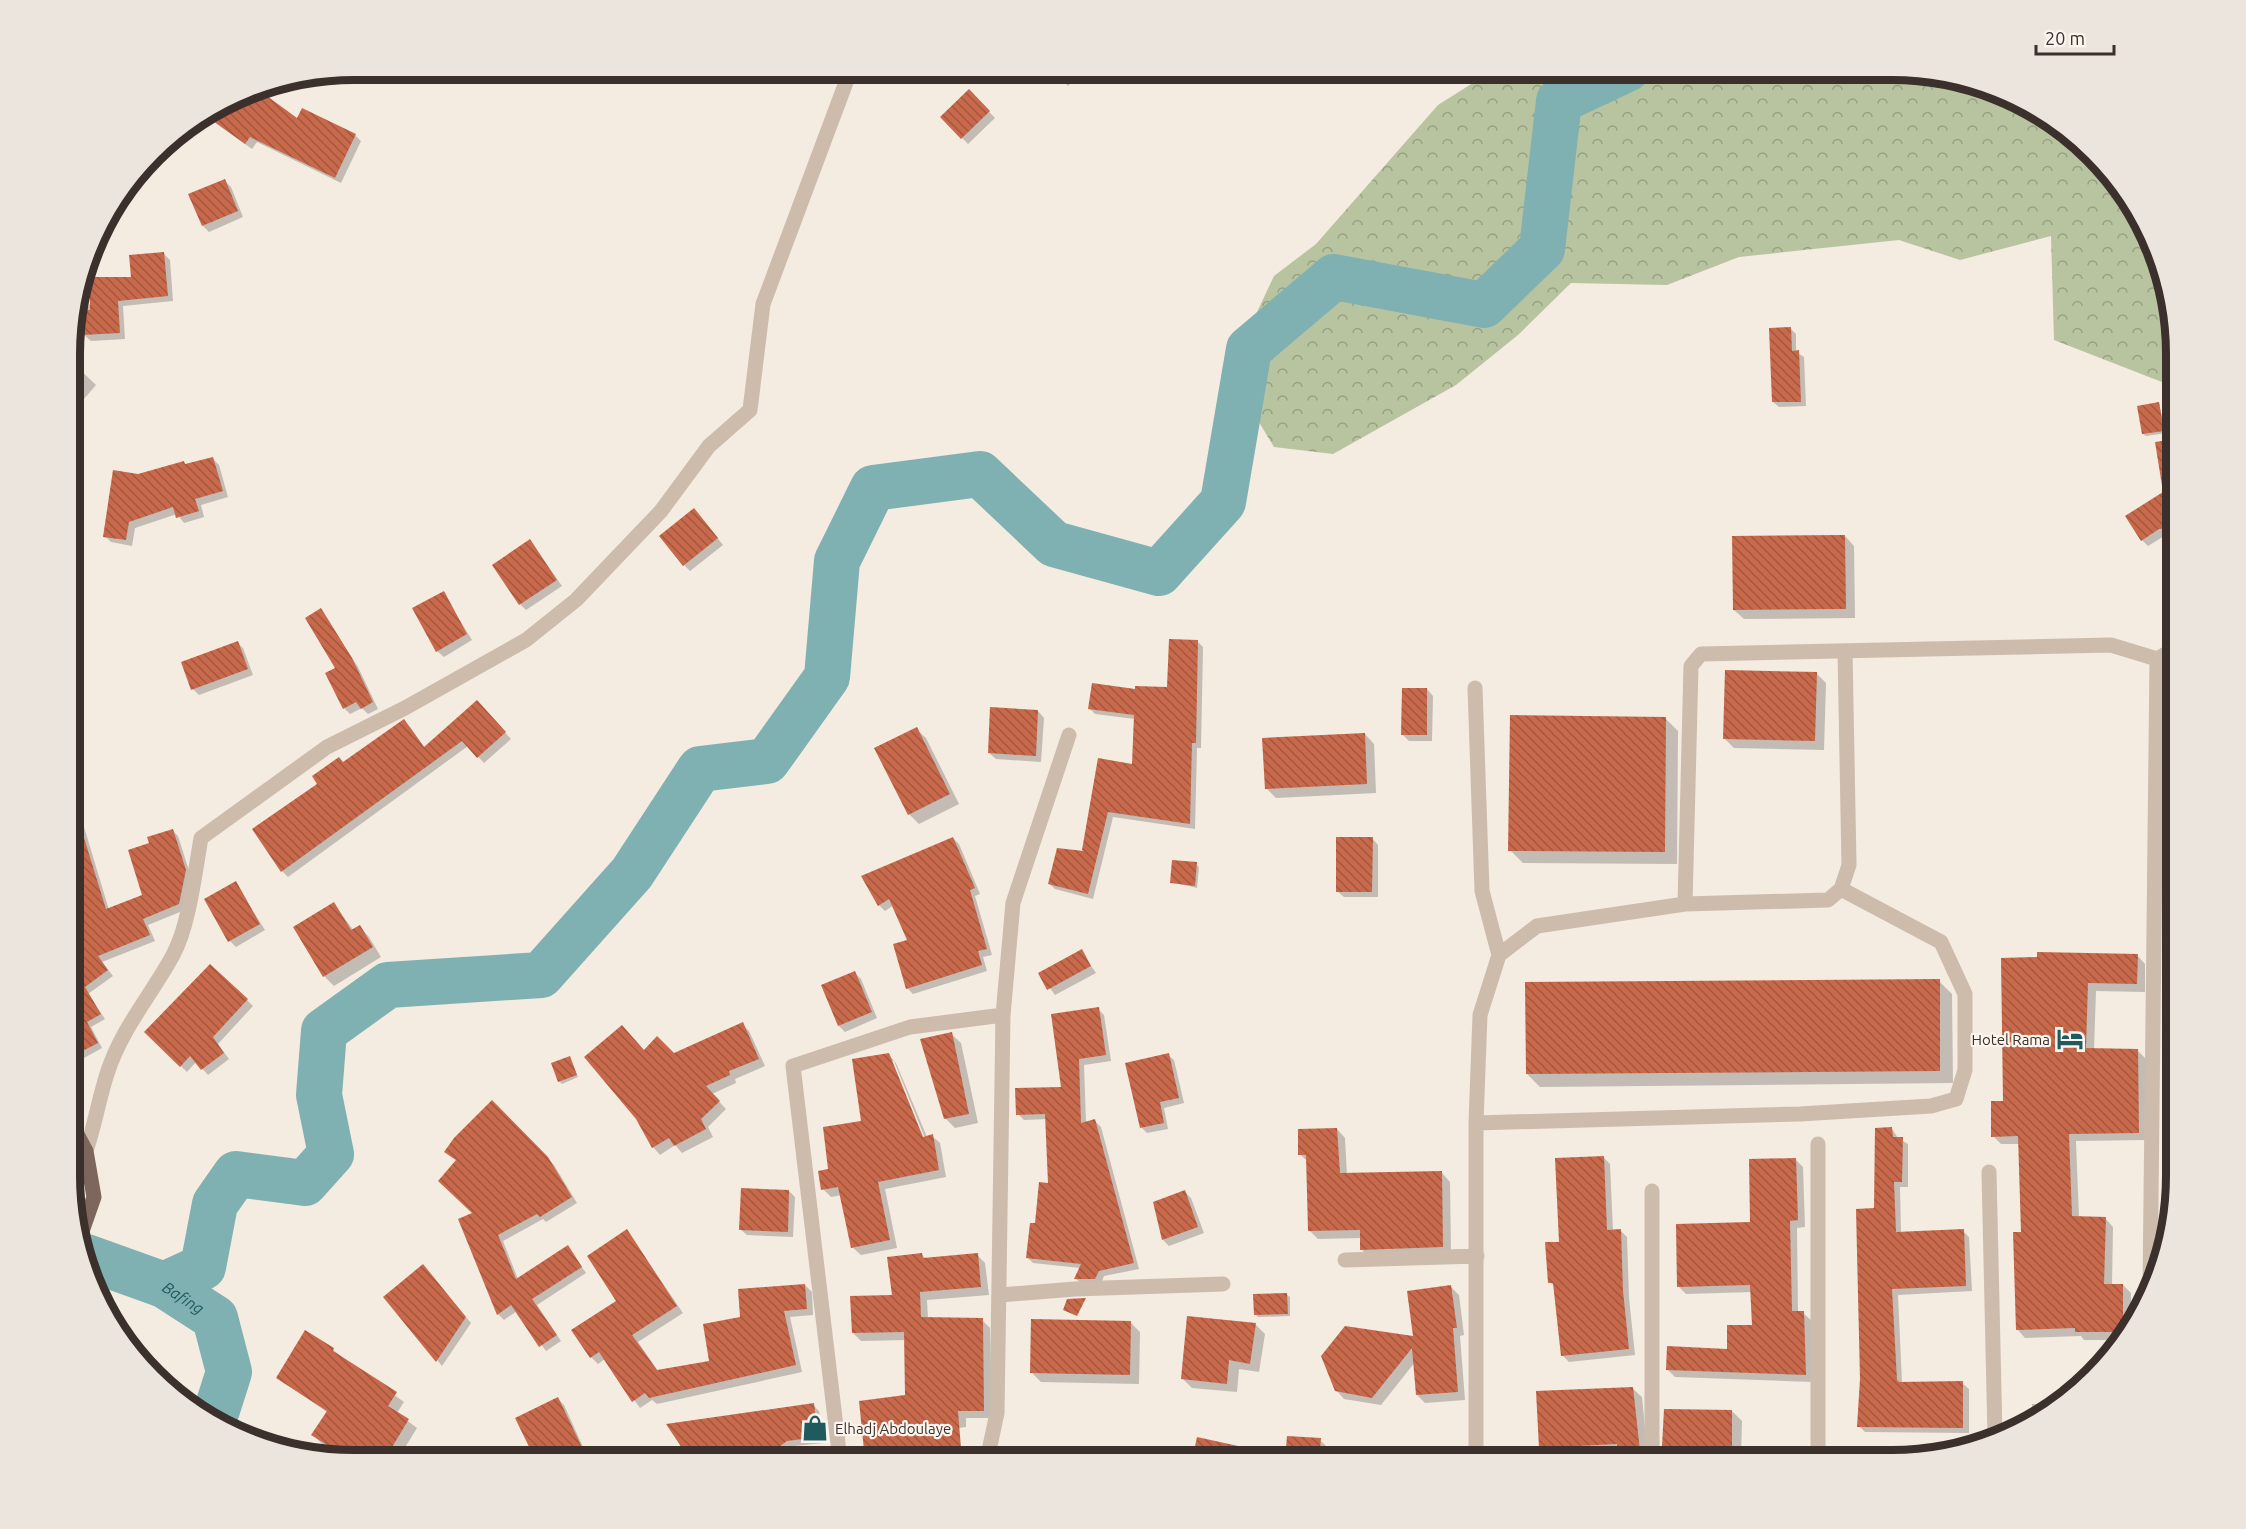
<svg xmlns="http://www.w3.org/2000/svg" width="2246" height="1529" viewBox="0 0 2246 1529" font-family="Ubuntu,sans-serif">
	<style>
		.forest { fill: url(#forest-crowns) }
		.shadow { fill: #0003; fill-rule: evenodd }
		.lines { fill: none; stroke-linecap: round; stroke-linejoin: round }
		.river { stroke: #7fb0b2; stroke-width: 46 }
		.building { fill: url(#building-back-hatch) }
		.minor { stroke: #cdbbac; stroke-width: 15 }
		.major { stroke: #7d675c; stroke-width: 15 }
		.labels { text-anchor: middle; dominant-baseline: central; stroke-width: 4.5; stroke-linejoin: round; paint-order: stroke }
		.poi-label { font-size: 15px; fill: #3b302b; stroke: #fbf5ee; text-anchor: end }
		.water-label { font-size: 16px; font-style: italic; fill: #1f5a5e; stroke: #fbf5ee }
		.rim { fill: none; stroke: #3b302b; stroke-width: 8 }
	</style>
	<defs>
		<pattern id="forest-crowns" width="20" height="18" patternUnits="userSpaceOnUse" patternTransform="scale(1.5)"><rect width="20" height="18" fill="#b8c4a0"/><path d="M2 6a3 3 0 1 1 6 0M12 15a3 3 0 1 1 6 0" fill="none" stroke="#97a083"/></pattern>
		<pattern id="building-back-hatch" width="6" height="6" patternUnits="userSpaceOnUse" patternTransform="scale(1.5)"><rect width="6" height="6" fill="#c8694b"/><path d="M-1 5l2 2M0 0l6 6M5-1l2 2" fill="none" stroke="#a4573f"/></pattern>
	</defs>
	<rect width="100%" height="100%" fill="#f4ebe1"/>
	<path class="forest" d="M1495,69L1911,70L1984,84L2065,128L2139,212L2176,335V397L2167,384L2054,340L2051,236L1960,260L1899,240L1739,257L1667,285L1571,283L1518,335L1456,385L1333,454L1274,447L1233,379L1250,327L1274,276L1316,244L1438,105Z"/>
	<path class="shadow" d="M1052,69H1080L1082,72L1068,86Z
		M278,84L266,98L298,121L355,135L361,141L341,183L257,142L252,149L214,122L211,112L245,91Z
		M969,91L995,118L968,144L942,117Z
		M177,133L181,138L164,153L159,148Z
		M139,174L137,184L130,187Z
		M224,180L231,187L243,217L209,232L203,226Z
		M164,254L170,260L173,301L123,306L125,339L91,341L84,335L83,318L91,301L92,285L88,278L133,279Z
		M1790,328L1796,334V352L1804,357L1806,406L1779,407L1773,402Z
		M73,363L96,385L71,414V365Z
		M2159,404L2166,433L2146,436L2143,434Z
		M2176,440V533L2166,535L2148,546L2142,540L2164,493L2157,443Z
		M213,459L219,465L228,497L201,505L204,517L184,523L177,514L135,528L132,546L111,542L105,536L138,476L184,463L187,466Z
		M700,516L723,545L690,571L684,565Z
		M1845,536L1854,546L1855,618L1744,619L1734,610Z
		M530,541L562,586L526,610L520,604Z
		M443,593L472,640L444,657L437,651Z
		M321,610L358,667L378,709L368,714L362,708L350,714L344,708L338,669Z
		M1197,641L1203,647L1201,748H1197L1195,829L1113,817L1093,899L1055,889L1050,884L1087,852L1084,850L1133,765L1135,719L1095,714L1089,708L1136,691L1168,689Z
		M237,642L243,648L253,675L199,695L193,689Z
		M1817,674L1826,683L1824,750L1734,748L1724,738Z
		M1427,689L1433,696L1432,741H1409L1403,735Z
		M483,708L511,739L484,763L468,746L288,877L282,871L319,785L343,763L410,727L425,748Z
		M1038,711L1044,718L1041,762L996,759L989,753Z
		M1665,718L1678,731L1677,864L1523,863L1510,850Z
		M916,729L926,738L959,804L919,824L909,814Z
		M1365,734L1374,744L1376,793L1276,798L1266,788Z
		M2170,735H2176V782L2169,776Z
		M71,794L75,797L109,910L144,896L151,844L172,830L178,836L191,877L185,910L148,925L155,941L102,962L113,976L88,994L105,1019L91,1027L102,1048L75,1063L71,1059Z
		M953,838L959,844L980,894L975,896L992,955L983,957L987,971L913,994L907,988L909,941L894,905L885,911L879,905Z
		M1372,838L1378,845V897H1344L1337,891Z
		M1196,864L1199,867L1197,888L1172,882Z
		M235,883L265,930L236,947L230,941Z
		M334,904L354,931L360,927L369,937L381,957L334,986L324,976L295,927Z
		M1081,951L1096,973L1055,995L1040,974Z
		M2137,955L2145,964V992L2096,991L2094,1049L2137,1050L2145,1058L2146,1140L2076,1141L2079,1218H2105L2113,1227L2112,1285H2123L2131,1293V1325L2123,1340H2084L2081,1336L2025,1338L2017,1329L2023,1233L2020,1144H2001L1993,1136L2004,1103L2003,959Z
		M855,973L861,979L877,1018L845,1032L839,1026Z
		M1939,981L1952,994L1953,1083L1540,1087L1527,1074Z
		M247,1000L253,1006L218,1044L229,1059L208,1075L196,1062L187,1072L146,1032Z
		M1098,1009L1104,1015L1111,1061L1084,1065L1086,1123L1095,1121L1101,1127L1139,1269L1104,1276L1101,1284H1082L1076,1279L1080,1268L1033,1263L1027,1257L1049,1184L1047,1119L1024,1120L1018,1114L1063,1088Z
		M742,1024L749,1031L765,1066L735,1079L736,1083L712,1094L726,1109L708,1127L713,1137L682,1153L675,1145L660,1155L653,1147L644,1052L673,1055Z
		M951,1034L961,1043L978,1123L955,1128L945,1118Z
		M889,1055L896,1063L927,1137L932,1136L940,1143L946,1177L885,1189L897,1248L861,1255L853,1248L842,1195L831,1197L823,1189L830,1170L862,1122ZM891,1061H894L927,1143L924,1145Z
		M1168,1055L1174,1060L1184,1103L1164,1108L1168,1129L1147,1133L1142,1128Z
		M570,1058L578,1077L562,1084L559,1081Z
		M492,1102L554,1165L577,1203L546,1222L543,1219L503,1241L518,1279L568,1247L586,1273L537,1305L561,1341L546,1351L517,1311L504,1320L498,1314L460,1219L475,1213L458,1161L446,1152Z
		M1337,1129L1345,1138L1347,1175L1442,1173L1450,1182L1451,1255L1370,1258L1361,1249V1238L1318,1239L1309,1230L1308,1162L1300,1154Z
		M1892,1129L1898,1138L1908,1144V1187H1900L1901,1233L1963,1231L1969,1237L1972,1291L1898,1295L1902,1383H1962L1969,1389V1433L1865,1432L1859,1426L1876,1210Z
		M1604,1158L1610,1164L1613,1231H1621L1627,1237L1629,1298L1635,1355L1569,1362L1563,1356L1556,1288L1550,1282L1560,1244Z
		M1796,1160L1803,1167L1805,1227L1797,1228L1798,1313H1803L1811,1320L1813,1382L1675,1377L1667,1369L1729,1351L1753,1327L1752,1292L1686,1294L1678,1286L1752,1224Z
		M789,1191L795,1197L793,1237L747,1235L740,1229Z
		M1185,1192L1191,1198L1204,1233L1169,1246L1163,1240L1155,1203Z
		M627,1231L683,1313L638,1342L658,1371L710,1362L741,1319L805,1285L812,1292L813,1315L790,1317L802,1372L657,1404L652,1400L640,1408L605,1359L598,1364L591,1357L618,1301Z
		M922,1255L927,1260L977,1255L985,1263L989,1295L927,1300L928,1319L982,1320L990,1328L992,1418H966V1427L872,1439L906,1397V1340L861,1341L853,1333L893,1296Z
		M428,1272L471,1323L442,1366L386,1298Z
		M1451,1287L1459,1295L1464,1335L1460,1336L1465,1400L1425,1403L1417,1395L1415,1362L1381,1405L1344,1399L1336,1390L1415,1338Z
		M1287,1295L1290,1297V1316L1258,1317L1255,1314Z
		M1130,1322L1140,1332L1139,1384L1041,1382L1032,1373Z
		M1255,1324L1265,1334L1259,1372L1239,1369L1237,1392L1192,1388L1182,1378Z
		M333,1350L404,1402L397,1413L417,1428L398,1459H347L321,1443L313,1435L327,1412L277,1378Z
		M1633,1389L1642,1397L1648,1459H1628L1621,1452L1549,1456L1541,1448Z
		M558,1399L564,1405L589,1460L536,1459L517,1418Z
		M2032,1404H2051L2032,1420Z
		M813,1405L819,1411L824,1443L794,1446L775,1460H692Z
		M1732,1411L1742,1421L1741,1456L1673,1455L1663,1446Z
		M1320,1440L1326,1446L1325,1460H1287Z
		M1145,1451L1195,1454L1237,1460H1144Z"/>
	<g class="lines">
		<g class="river">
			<path id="s1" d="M86,1257L164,1285L215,1318L229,1372L214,1419"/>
			<path d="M164,1285L203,1267L215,1204L236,1174L305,1183L331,1154L319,1095L324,1031L388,985L541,975L632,873L700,769L767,761L827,677L837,561L873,488L980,474L1054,544L1159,573L1223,502L1249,349L1334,277L1484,305L1542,249L1559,101L1627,69"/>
		</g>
	</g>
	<path class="building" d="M256,88L297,118L302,108L356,134L335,178L250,137L245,144L205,115L245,91Z
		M969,89L990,111L961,139L940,117Z
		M225,179L238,211L202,226L188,194Z
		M164,252L168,296L118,301L120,333L83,335L82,317L85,310H90V277H131L129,255Z
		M1791,327L1792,351L1799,350L1801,402H1772L1769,328Z
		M2159,402L2164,431L2142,434L2137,406Z
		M2176,439V527L2159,529L2141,541L2125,516L2163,492L2155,442Z
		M213,457L223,491L195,499L199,511L176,518L173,507L129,522L126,540L103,537L113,470L138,474L184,461L185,464Z
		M694,508L718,538L683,566L659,536Z
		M1845,535L1846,609L1733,610L1732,536Z
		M530,539L557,580L519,605L492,565Z
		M444,591L467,634L436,652L412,608Z
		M321,608L352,658L373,702L361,709L356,702L343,709L325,673L335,668L305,618Z
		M1169,639L1198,640L1196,743H1192L1190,824L1108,812L1088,894L1048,884L1057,848L1084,851L1082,850L1098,758L1132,764L1134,715L1088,709L1092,683L1135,689V686L1167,687Z
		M238,641L248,669L191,690L181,662Z
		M1725,670L1817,672L1815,741L1723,739Z
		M1402,688H1427V735H1401Z
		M477,700L506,732L477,758L462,741L281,872L252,829L317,784L312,776L339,757L343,762L404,719L424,747Z
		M990,707L1038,710L1036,756L988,753Z
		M1510,715L1666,717L1665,852L1508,851Z
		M917,727L950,794L908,815L874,748Z
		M1365,733L1367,784L1265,789L1262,738Z
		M76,812L106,909L142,895L128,850L149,843L147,837L173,829L186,870L179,904L143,919L150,935L98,956L108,970L85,987L101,1014L87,1022L98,1043L71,1057V813Z
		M953,837L975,888L970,890L987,949L978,951L982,965L906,989L893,944L907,940L889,899L878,906L861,876Z
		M1336,837H1373L1372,892H1336Z
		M1172,860L1197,862L1195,886L1170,883Z
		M236,881L260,924L228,942L204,899Z
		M334,902L351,930L360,925L373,947L323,977L293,927Z
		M1082,949L1091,966L1047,990L1038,973Z
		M2037,952L2138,954L2137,984L2088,983L2086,1048L2138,1049L2139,1133L2069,1134L2072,1216L2106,1217L2104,1284H2123V1332H2075V1328L2016,1330L2013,1232H2021L2018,1136L1991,1137V1101H2003L2001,958L2037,957Z
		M210,964L248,999L213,1037L224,1053L201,1070L190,1056L180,1067L144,1032Z
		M855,971L872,1012L838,1026L821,985Z
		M1940,979V1071L1526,1074L1525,982Z
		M1099,1007L1106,1055L1079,1059L1081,1123L1095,1119L1134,1263L1099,1271L1095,1279H1074L1081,1264L1026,1258L1030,1223H1035L1039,1182L1048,1183L1045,1114L1016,1115L1015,1088L1061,1087L1051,1014Z
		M743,1022L759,1059L729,1071L730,1075L706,1086L720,1101L701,1119L706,1129L674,1146L669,1138L652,1148L636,1119L584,1057L622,1025L644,1050L657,1036L674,1053Z
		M952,1032L969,1114L944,1119L920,1039Z
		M889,1053L923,1137L933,1134L939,1170L878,1182L890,1240L851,1248L838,1187L821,1190L818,1171L828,1169L823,1127L861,1121L852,1059Z
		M1169,1053L1179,1098L1160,1102L1164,1123L1140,1128L1125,1063Z
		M570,1056L577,1075L558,1082L551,1063Z
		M492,1100L548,1157L572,1197L540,1217L537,1214L498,1235L516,1279L568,1245L582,1267L532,1299L557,1335L539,1347L511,1305L497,1315L458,1219L472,1213L438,1181L456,1160L444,1152L454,1138Z
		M1892,1127L1893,1137H1903L1902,1182H1894L1896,1232L1964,1229L1966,1286L1892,1289L1897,1380L1899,1382L1963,1381V1428L1857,1427L1860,1379L1856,1209L1874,1208L1875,1128Z
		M1337,1128L1340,1173L1442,1171L1443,1247L1360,1250V1230L1308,1231L1306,1155H1298V1129Z
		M1604,1156L1607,1230L1621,1229L1623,1291L1629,1349L1561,1356L1553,1283H1548L1545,1242H1559L1555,1158Z
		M1796,1158L1798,1220L1790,1221L1792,1311H1804L1806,1375L1666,1370L1667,1346L1727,1349V1325H1752L1750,1285L1677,1287L1676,1224L1750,1222L1749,1159Z
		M741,1188L789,1190L788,1232L739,1230Z
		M1185,1190L1198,1227L1162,1240L1153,1202Z
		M627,1229L677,1306L632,1335L657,1370L709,1361L703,1324L740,1317L738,1289L805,1284L807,1309L784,1311L796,1365L649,1398L645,1393L632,1402L599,1352L590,1358L571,1330L616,1301L587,1256Z
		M922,1253L923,1258L978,1253L981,1287L920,1292L921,1317L983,1318L984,1411H958L962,1460H925V1453L865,1460L859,1401L905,1395L904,1332L852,1333L850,1296L892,1295L887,1257Z
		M423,1264L466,1317L436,1362L383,1297Z
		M1451,1285L1457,1328H1453L1458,1392L1416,1395L1412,1348L1372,1398L1335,1391L1321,1356L1345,1326L1413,1336L1407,1291Z
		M1287,1293L1288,1314L1254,1315L1253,1294Z
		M1086,1298L1077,1316L1063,1310L1067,1299Z
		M1187,1316L1256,1323L1250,1364L1229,1360L1227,1384L1181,1379Z
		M1031,1319L1131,1321L1130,1375L1030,1373Z
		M305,1330L334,1348L333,1351L397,1392L388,1406L409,1419L385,1459H373L359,1451L354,1459H350L311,1435L327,1411L276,1378Z
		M1633,1387L1640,1451H1617V1444L1539,1448L1536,1391Z
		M558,1397L588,1460L535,1459L515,1418Z
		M814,1403L818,1437L787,1441L761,1460H690L666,1424Z
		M1664,1409L1732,1410V1447L1662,1446Z
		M1287,1436L1321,1438L1319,1460H1285Z
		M1197,1437L1261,1451L1260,1460H1192Z"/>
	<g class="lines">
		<path class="minor" d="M71,318L80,297L81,285
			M1475,688L1482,891L1499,955
			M1685,904L1691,666L1701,654L2111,645L2157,659L2176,648
			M1476,1123L1800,1114L1931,1106L1956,1099L1965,1070V994L1941,942L1841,889
			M86,1151C95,1125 99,1097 108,1071C122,1028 152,994 173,955C189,926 195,872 201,838L327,747L405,708L526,640L576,600L661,511L709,446L750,410L763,304L851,69
			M1989,1172L1995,1436
			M1652,1191V1460
			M1345,1260L1477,1256
			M2150,1289L2157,659
			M1000,1295L1075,1289L1223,1284
			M840,1460L793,1066L910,1027L1003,1015
			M987,1460L997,1413L1003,1015L1013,903L1069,735
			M1476,1460V1123L1480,1015L1499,955L1537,926L1685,904L1828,900L1841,889L1849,865L1845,651
			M1818,1460V1144"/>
		<path class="major" d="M71,1123L86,1151L94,1197L80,1237"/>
	</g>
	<defs>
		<g id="hotel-bare" transform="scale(2.07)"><path d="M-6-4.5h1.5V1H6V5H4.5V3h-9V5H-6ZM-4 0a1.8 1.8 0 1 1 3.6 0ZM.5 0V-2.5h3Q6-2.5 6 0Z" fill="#1f5a5e" stroke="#fbf5ee" stroke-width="2.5" paint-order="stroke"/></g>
		<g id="shop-bare" transform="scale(2.07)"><path d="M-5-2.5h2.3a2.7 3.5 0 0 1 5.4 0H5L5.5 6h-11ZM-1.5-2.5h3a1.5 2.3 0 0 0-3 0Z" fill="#1f5a5e" stroke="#fbf5ee" stroke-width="2.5" paint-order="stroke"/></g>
	</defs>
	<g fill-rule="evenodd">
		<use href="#hotel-bare" x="2070" y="1039"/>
		<use href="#shop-bare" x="815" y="1428"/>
	</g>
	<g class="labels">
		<g class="poi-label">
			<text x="2050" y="1039">Hotel Rama</text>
			<text x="835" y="1428" text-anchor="start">Elhadj Abdoulaye</text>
		</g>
		<g class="water-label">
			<text stroke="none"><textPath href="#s1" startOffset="106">Bafing</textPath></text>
		</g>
	</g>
	<path d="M0 0H2246V1529H0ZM354 80H1892A274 274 0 0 1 2166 354V1176A274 274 0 0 1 1892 1450H354A274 274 0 0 1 80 1176V354A274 274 0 0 1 354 80Z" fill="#ece5de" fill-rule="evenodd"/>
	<path class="rim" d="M354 80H1892A274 274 0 0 1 2166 354V1176A274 274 0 0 1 1892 1450H354A274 274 0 0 1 80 1176V354A274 274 0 0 1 354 80Z"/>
	<path d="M2036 45v9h78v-9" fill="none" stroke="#3b302b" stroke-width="3"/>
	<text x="2045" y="45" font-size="18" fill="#3b302b" stroke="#fbf5ee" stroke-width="4.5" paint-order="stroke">20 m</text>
</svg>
